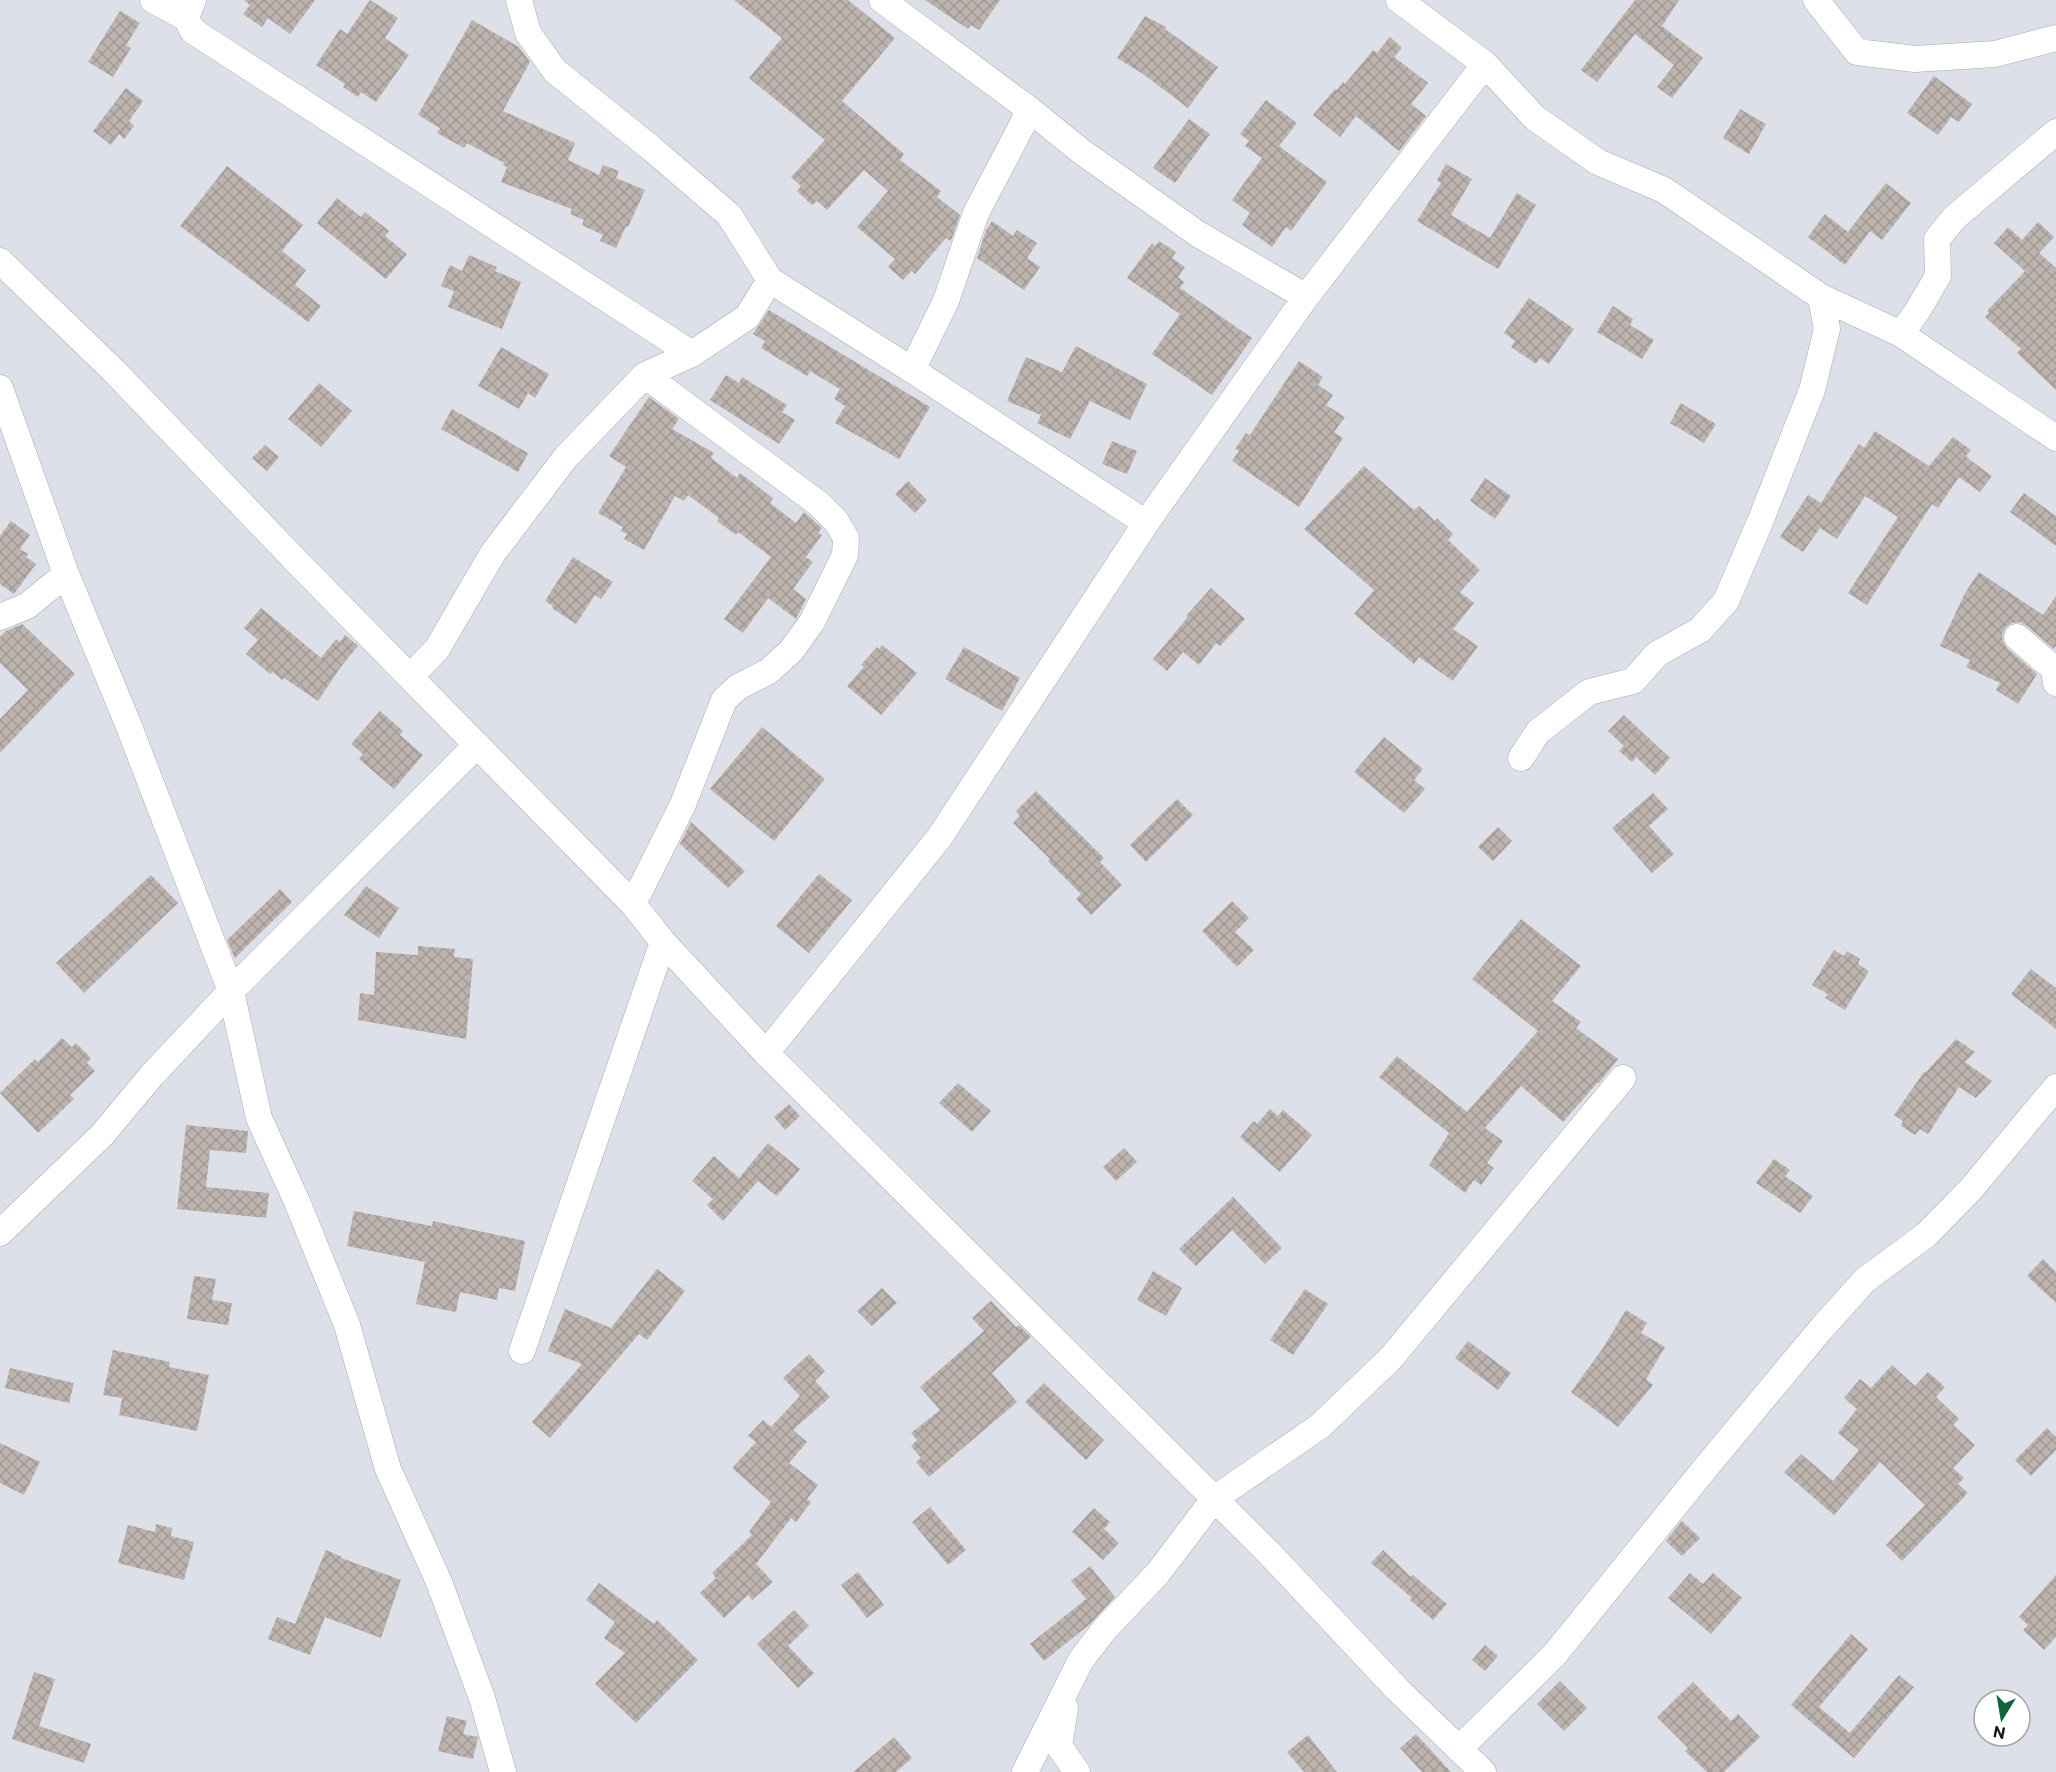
<svg xmlns="http://www.w3.org/2000/svg" width="2056" height="1772" viewBox="0 0 2056 1772" font-family="Commissioner,sans-serif">
	<style>
		.building { fill: url(#building-cross-hatch) }
		.lines { fill: none; stroke-linecap: round; stroke-linejoin: round }
		.minor-casing { stroke: #a6aab2; stroke-width: 27 }
		.minor { stroke: #fff; stroke-width: 26 }
	</style>
	<defs>
		<pattern id="building-cross-hatch" width="8" height="8" patternUnits="userSpaceOnUse" patternTransform="scale(1.5)"><rect width="8" height="8" fill="#bcb3ae"/><path d="M0 0l8 8M0 8l8-8" fill="none" stroke="#a19995"/></pattern>
	</defs>
	<rect width="100%" height="100%" fill="#dde0e9"/>
	<path class="building" d="M244,0H315L290,34L268,18L262,27L243,14L250,5Z
		M370,0L398,18L385,38L409,55L376,102L361,92L358,97L343,87L345,84L316,65L340,29L347,34Z
		M734,0H848L895,38L842,101L904,154L900,160L941,191L937,197L960,215L951,241L946,238L915,274L911,271L903,280L888,267L895,259L857,227L888,191L864,170L827,210L817,201L812,205L797,191L801,186L791,177L825,140L749,78L782,38Z
		M925,0H1000L979,30L971,25L968,29Z
		M1635,0H1679L1662,26L1703,58L1672,98L1657,87L1674,65L1635,34L1597,82L1581,70Z
		M120,11L140,23L126,45L131,48L113,77L88,62Z
		M1145,16L1166,27L1165,29L1218,67L1188,108L1143,74L1117,58Z
		M472,20L519,47L530,62L503,111L575,143L568,160L599,175L603,165L619,171L616,178L645,190L628,227L626,226L616,248L600,241L603,235L582,225L584,220L570,214L572,209L501,182L507,167L503,165L504,163L467,143L464,148L437,133L440,128L418,115Z
		M1390,37L1402,48L1394,57L1428,83L1411,104L1426,116L1399,151L1356,116L1340,137L1313,115L1335,89L1337,90L1343,82L1345,84L1373,50L1377,53Z
		M1934,76L1972,104L1959,122L1951,117L1938,135L1907,113Z
		M126,88L143,101L129,121L134,126L124,139L119,134L111,145L93,131Z
		M1266,100L1297,123L1279,146L1327,182L1291,231L1286,227L1272,247L1242,225L1250,213L1232,200L1262,158L1245,146L1249,141L1240,134Z
		M1740,109L1766,124L1749,154L1723,138Z
		M1189,119L1210,134L1175,183L1153,168Z
		M1446,164L1472,179L1451,215L1490,238L1517,193L1536,205L1498,269L1417,221L1441,183L1437,180Z
		M227,166L303,225L282,251L306,270L295,285L321,306L308,322L180,226Z
		M1886,183L1911,203L1882,240L1870,231L1845,265L1808,237L1825,214L1848,232Z
		M337,198L361,217L365,212L389,231L385,236L407,254L386,279L317,223Z
		M992,221L1013,236L1017,230L1037,243L1027,258L1040,267L1024,290L977,258L986,230Z
		M2038,222L2054,237L2039,253L2056,268V390L2017,353L2021,349L1985,317L1989,313L1987,311L2025,271L1994,243L2008,227L2022,240Z
		M1159,241L1176,252L1172,258L1185,267L1178,277L1184,282L1180,288L1252,338L1212,395L1152,354L1180,314L1127,278L1152,243L1155,246Z
		M469,255L497,267L495,271L521,282L502,329L448,307L454,291L441,286L450,265L462,271Z
		M1529,298L1574,329L1549,364L1540,358L1536,364L1511,347L1515,341L1504,333Z
		M1613,306L1633,319L1630,325L1654,340L1642,359L1597,332Z
		M769,310L930,407L899,459L835,423L845,406L834,399L840,389L810,371L807,376L761,348L765,341L753,334Z
		M1076,346L1147,384L1130,420L1090,401L1070,439L1037,423L1041,415L1007,401L1026,357L1062,372Z
		M501,347L549,374L535,398L528,393L519,409L478,386Z
		M1299,361L1323,377L1318,385L1333,395L1326,405L1345,417L1334,432L1343,438L1299,507L1232,461L1239,451L1235,449L1246,433L1250,435Z
		M726,375L739,383L742,377L787,405L782,412L795,420L779,444L710,400Z
		M319,383L352,411L321,447L288,419Z
		M649,397L679,419L672,429L714,453L711,458L737,478L740,473L773,498L770,503L796,523L804,512L822,528L818,533L822,535L806,557L813,562L793,589L806,599L796,619L768,598L743,633L724,619L771,557L738,532L736,535L717,521L719,518L688,495L684,501L675,496L644,550L624,539L627,534L621,531L623,527L598,513L626,467L609,456Z
		M1681,403L1716,424L1704,443L1670,423Z
		M452,409L528,453L518,472L441,429Z
		M1875,431L1929,466L1953,437L1971,450L1966,456L1970,460L1992,476L1980,492L1959,477L1938,508L1932,504L1867,605L1848,593L1898,517L1865,496L1837,539L1820,528L1803,552L1780,537L1808,495L1821,503L1859,444L1864,448Z
		M1112,441L1137,451L1127,474L1102,464Z
		M265,445L279,457L267,471L252,458Z
		M1364,466L1414,510L1419,506L1435,521L1437,518L1453,534L1448,540L1480,570L1460,592L1474,603L1453,629L1478,646L1453,681L1419,657L1414,664L1354,614L1374,590L1304,529Z
		M1485,478L1511,496L1495,519L1470,501Z
		M908,481L927,500L915,513L895,494Z
		M2024,493L2056,516V546L2010,512Z
		M11,521L30,535L20,549L28,554L26,557L36,564L14,594L0,584V536Z
		M573,557L613,582L601,599L595,595L576,624L552,608L553,606L545,601Z
		M1979,572L2043,615L2056,596V646L2054,649L2027,626L2020,622L2012,623L2006,627L2002,634L2003,641L2007,648L2037,674L2018,704L1996,690L2000,683L1966,667L1970,660L1940,646L1965,593Z
		M1211,588L1245,619L1220,646L1216,643L1199,665L1183,652L1167,671L1153,659L1188,617L1186,616Z
		M261,608L321,658L336,639L340,642L345,635L358,646L340,668L318,701L284,678L282,680L273,672L270,674L246,654L258,640L244,628Z
		M22,624L75,674L0,753V719L28,690L0,663V637L6,631Z
		M882,645L917,673L881,715L847,686L864,667L861,665L877,647L879,649Z
		M964,647L1020,678L1002,711L945,679Z
		M380,711L403,731L400,735L423,755L394,789L359,759L363,754L351,744Z
		M1624,715L1670,758L1655,775L1636,757L1632,762L1619,751L1624,746L1608,731Z
		M762,727L825,779L774,841L710,789Z
		M1384,737L1423,769L1414,780L1425,789L1404,813L1354,772Z
		M1036,791L1104,858L1100,862L1122,885L1091,915L1076,899L1081,894L1048,861L1050,859L1013,823L1020,816L1016,811Z
		M1653,793L1668,809L1649,826L1674,854L1652,873L1612,828Z
		M1177,799L1193,815L1146,862L1130,845Z
		M691,822L745,871L728,888L680,844Z
		M1498,827L1512,841L1493,861L1478,847Z
		M819,874L852,900L809,953L776,926Z
		M151,875L178,903L84,993L56,963Z
		M366,886L399,908L379,938L344,915Z
		M280,889L292,902L235,958L227,940Z
		M1232,901L1249,918L1235,932L1254,950L1237,967L1202,931Z
		M1521,919L1581,966L1552,1001L1581,1022L1576,1028L1618,1059L1599,1083L1598,1082L1563,1122L1521,1086L1485,1128L1503,1141L1487,1163L1494,1168L1481,1185L1474,1180L1465,1193L1429,1165L1449,1133L1379,1077L1397,1056L1467,1112L1538,1031L1472,979Z
		M418,946L455,949L454,957L473,959L466,1039L358,1020L360,993L374,995L376,952L418,955Z
		M1834,950L1844,956L1847,951L1860,959L1858,964L1869,971L1845,1010L1825,998L1828,994L1812,985Z
		M2031,969L2056,988V1029L2011,994Z
		M62,1038L72,1047L76,1043L91,1058L87,1063L95,1071L70,1095L74,1099L38,1133L0,1093L35,1059L38,1062Z
		M1956,1039L1975,1052L1965,1062L1992,1081L1976,1098L1959,1087L1928,1134L1920,1129L1915,1135L1901,1126L1903,1121L1894,1115L1924,1072L1925,1073Z
		M958,1083L991,1111L972,1132L939,1103Z
		M789,1104L800,1116L785,1130L774,1117Z
		M1270,1109L1278,1116L1283,1110L1312,1135L1280,1172L1240,1137L1254,1121L1257,1124Z
		M186,1125L248,1131L246,1153L210,1150L206,1187L269,1193L266,1218L177,1209Z
		M768,1143L800,1169L777,1196L758,1181L723,1221L707,1205L713,1199L692,1181L714,1156L739,1178Z
		M1124,1148L1137,1162L1116,1181L1103,1167Z
		M1774,1159L1790,1170L1785,1176L1813,1196L1800,1213L1756,1183Z
		M1233,1197L1282,1248L1265,1264L1232,1230L1196,1266L1179,1249Z
		M354,1211L432,1226L433,1221L525,1241L515,1291L499,1288L497,1300L460,1292L456,1312L416,1304L425,1262L347,1246Z
		M2043,1259L2056,1272V1303L2027,1276Z
		M657,1269L685,1291L647,1340L639,1334L550,1438L532,1422L582,1364L548,1351L565,1309L611,1328Z
		M1153,1271L1182,1288L1166,1316L1137,1300Z
		M194,1276L216,1279L212,1300L232,1303L228,1325L187,1319Z
		M882,1288L897,1303L872,1326L857,1311Z
		M1305,1289L1328,1304L1293,1355L1270,1340Z
		M991,1301L1016,1327L1019,1325L1031,1337L992,1373L1017,1402L929,1477L916,1462L921,1458L911,1446L917,1440L911,1433L940,1410L920,1387L984,1331L972,1318Z
		M1626,1310L1647,1323L1641,1333L1665,1347L1646,1379L1653,1385L1618,1427L1571,1392L1603,1348Z
		M1468,1341L1511,1373L1498,1390L1455,1358Z
		M113,1350L170,1362L169,1367L209,1375L197,1431L119,1415L122,1398L103,1395Z
		M809,1354L825,1371L815,1381L830,1397L793,1430L807,1442L789,1463L818,1485L807,1499L811,1502L796,1522L791,1518L756,1564L773,1582L752,1600L748,1595L724,1618L700,1593L716,1578L712,1573L752,1535L749,1532L771,1502L732,1468L756,1442L748,1436L763,1420L771,1427L800,1396L783,1378Z
		M1892,1365L1915,1386L1928,1372L1945,1387L1936,1397L1959,1419L1953,1425L1975,1445L1953,1468L1964,1478L1958,1484L1968,1493L1902,1561L1886,1545L1925,1505L1880,1462L1834,1515L1784,1472L1801,1454L1833,1481L1859,1450L1838,1433L1857,1409L1844,1398L1860,1379L1871,1388Z
		M10,1368L74,1383L69,1403L5,1388Z
		M1044,1383L1104,1440L1086,1460L1025,1402Z
		M2047,1428L2056,1437V1450L2031,1476L2015,1460Z
		M0,1443L40,1462L24,1495L0,1483Z
		M930,1507L966,1550L948,1565L912,1522Z
		M1094,1508L1110,1522L1104,1529L1119,1543L1103,1560L1072,1532Z
		M1682,1521L1700,1538L1682,1556L1666,1541Z
		M156,1524L172,1528L171,1536L194,1542L184,1580L118,1563L128,1525L155,1532Z
		M326,1550L342,1557L341,1558L401,1580L381,1638L325,1617L310,1655L268,1639L277,1617L295,1624Z
		M1383,1550L1411,1577L1413,1575L1447,1604L1433,1620L1410,1600L1412,1598L1371,1563Z
		M1090,1566L1115,1597L1090,1624L1044,1661L1030,1644L1086,1599L1071,1581Z
		M858,1572L884,1605L867,1618L841,1585Z
		M1690,1573L1703,1584L1713,1573L1742,1598L1711,1634L1668,1598Z
		M2056,1575V1637L2044,1650L2023,1630L2028,1625L2019,1617Z
		M599,1583L654,1624L657,1620L698,1660L636,1723L595,1684L625,1653L604,1638L615,1622L586,1600Z
		M794,1610L809,1626L788,1646L814,1673L798,1688L757,1644Z
		M1851,1634L1868,1649L1819,1707L1850,1733L1899,1675L1914,1687L1854,1758L1791,1705Z
		M1485,1645L1498,1656L1485,1671L1472,1660Z
		M34,1672L55,1679L39,1726L91,1744L84,1763L12,1739Z
		M1560,1681L1587,1708L1564,1731L1537,1704Z
		M1693,1682L1731,1721L1738,1714L1760,1737L1724,1772H1707L1685,1751L1688,1748L1657,1717Z
		M447,1716L467,1721L463,1734L478,1737L473,1759L438,1751Z
		M1416,1734L1451,1772H1422L1400,1748Z
		M1308,1735L1337,1772H1304L1287,1752Z
		M894,1737L912,1758L896,1772H853Z"/>
	<g class="lines">
		<g class="minor-casing">
			<path id="minor" d="M153,0L186,18
				M193,0L186,18L193,31L692,354
				M519,0L528,33L555,71L651,148L729,215L770,280L912,370L1146,523
				M882,0L1030,110L1082,152L1198,234L1306,297
				M1399,0L1485,64L1535,118L1598,162L1664,190L1821,297L1901,334L2056,438
				M1816,0L1857,52L1915,59L1995,54L2056,38
				M0,261L114,371L300,565L633,904L663,942L766,1053L1269,1553L1398,1690L1483,1772
				M1901,334L1918,310L1938,276L1937,239L1954,218L2056,132
				M912,370L946,301L976,213L1030,110
				M0,388L66,574L128,724L231,991L259,1118L298,1204L347,1325L388,1469L439,1582L482,1698L503,1772
				M0,617L27,606L66,574
				M2017,637L2054,669L2056,683
				M410,677L437,649L493,553L566,457L645,375L692,354L747,317L770,280
				M1521,758L1538,732L1589,692L1633,681L1657,654L1700,630L1726,601L1760,522L1812,390L1827,329L1821,297
				M633,904L683,804L724,700L738,687L769,671L791,651L812,622L845,555L846,538L836,521L819,504L645,375
				M766,1053L939,838L1146,523L1306,297L1485,64
				M0,1233L102,1135L152,1075L231,991L477,745
				M522,1351L663,942
				M1065,1708L1059,1746L1077,1772
				M1459,1749L1555,1654L1707,1466L1821,1329L1865,1280L1926,1235L1971,1189L2056,1087
				M1025,1772L1081,1660L1104,1630L1158,1573L1214,1499L1320,1426L1391,1358L1623,1078"/>
		</g>
		<use href="#minor" class="minor"/>
	</g>
	<g transform="translate(2002 1718) rotate(191)"><circle r="28" fill="#ffffff" stroke="#a3a3a4" stroke-width="1.5"/>
	<path d="M0-4.5L10 22L0 15L-10 22Z" fill="#0f6638"/>
	<text y="-9" font-size="16" font-weight="bold" text-anchor="middle" fill="#18191c">N</text>
	</g>
</svg>
